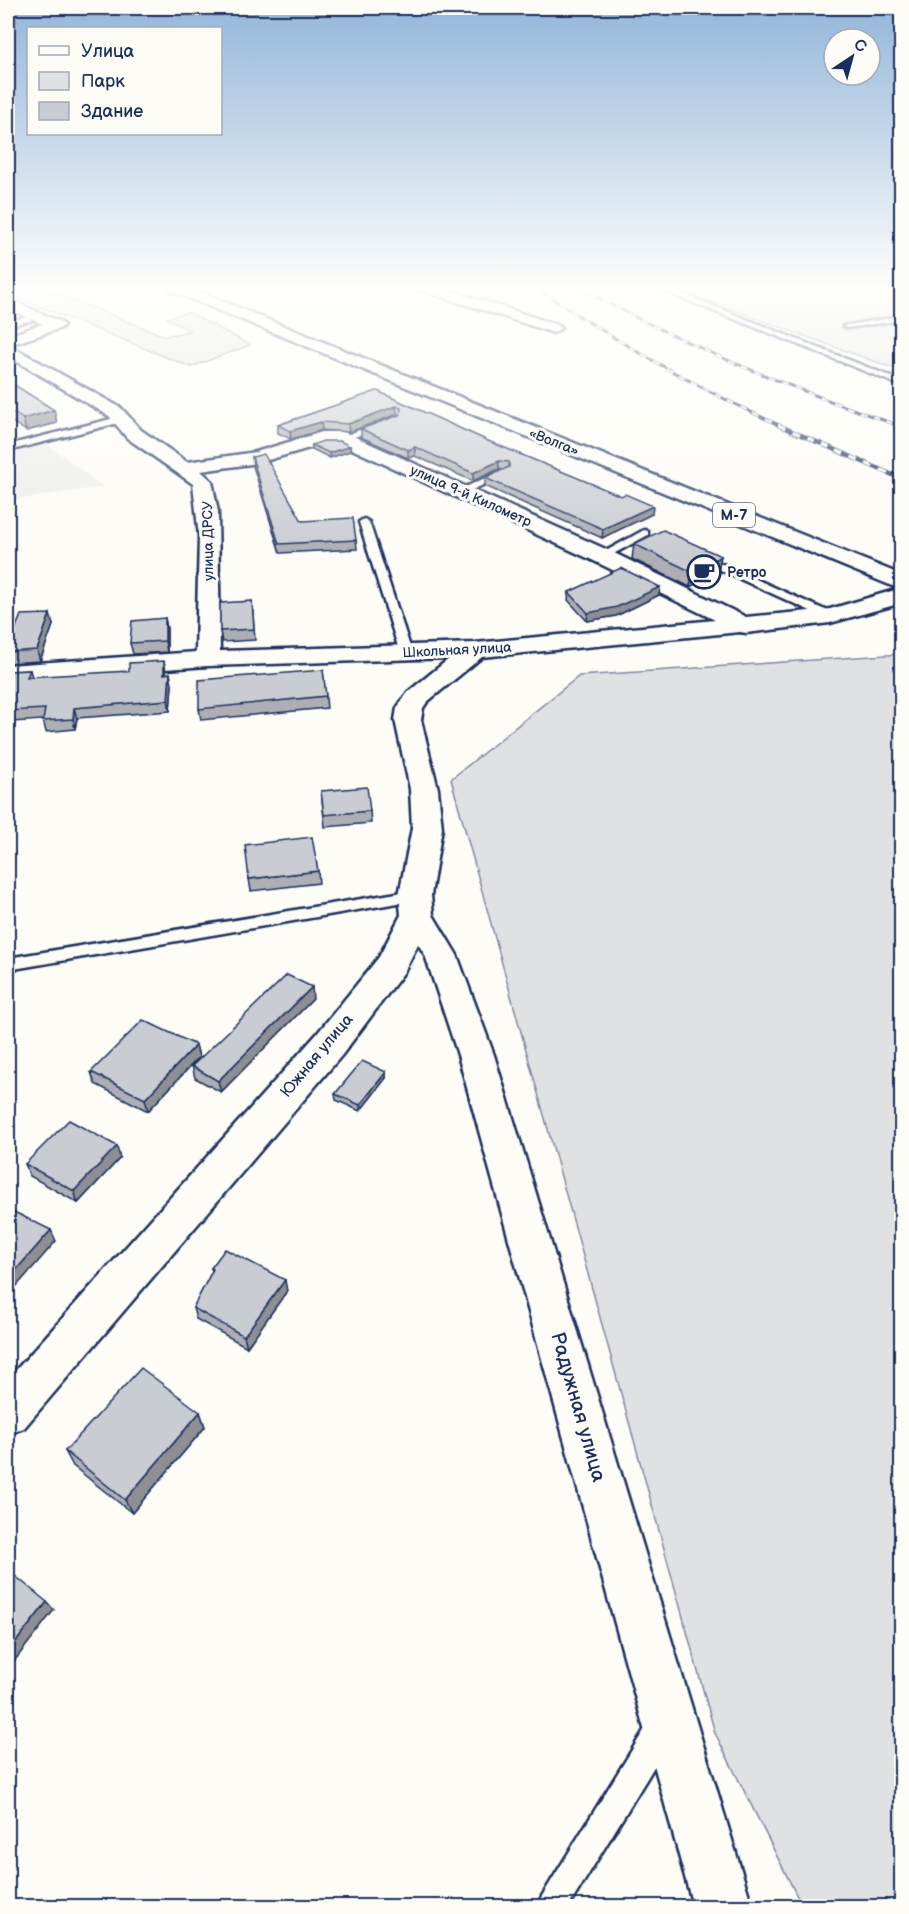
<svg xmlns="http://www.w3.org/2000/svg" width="909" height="1914" viewBox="0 0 909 1914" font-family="'Balsamiq Sans',sans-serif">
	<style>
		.built { fill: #edeeec }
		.green { fill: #e0e1e3; stroke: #7e88a0; stroke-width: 1.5 }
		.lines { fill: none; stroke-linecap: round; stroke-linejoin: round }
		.lane-casing { stroke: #1b2f5e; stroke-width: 5 }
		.street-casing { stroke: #1b2f5e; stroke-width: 5 }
		.highway-casing { stroke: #1b2f5e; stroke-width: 5 }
		.lane { fill: #fdfcf7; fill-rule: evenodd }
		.street { fill: #fdfcf7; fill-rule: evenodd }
		.highway { fill: #fdfcf7; fill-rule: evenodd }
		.rail-far1-casing { stroke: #1b2f5e; stroke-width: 3 }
		.rail-casing { stroke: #1b2f5e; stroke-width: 4.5 }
		.rail-far1 { stroke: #fdfcf7; stroke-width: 2; stroke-dasharray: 7; stroke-linecap: butt }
		.rail { stroke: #fdfcf7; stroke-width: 3; stroke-dasharray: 8; stroke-linecap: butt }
		.wall { fill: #adafb5; stroke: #1b2f5e; stroke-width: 1.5 }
		.shaded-wall { fill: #8d8f94; stroke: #1b2f5e; stroke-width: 1.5 }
		.building { fill: #c9ccd3; stroke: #1b2f5e; stroke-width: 1.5 }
		.labels { text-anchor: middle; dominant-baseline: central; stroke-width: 6; stroke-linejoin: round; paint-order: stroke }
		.far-street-label { font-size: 14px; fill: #1b2f5e; stroke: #fdfcf7 }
		.far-poi-label { font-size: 14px; font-weight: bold; fill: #1b2f5e; stroke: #fdfcf7; text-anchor: start }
		.shield { fill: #fdfcf7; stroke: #5f6c8c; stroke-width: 1.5 }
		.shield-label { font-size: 15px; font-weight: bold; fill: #1b2f5e }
		.street-label { font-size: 16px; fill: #1b2f5e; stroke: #fdfcf7 }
		.near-street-label { font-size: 20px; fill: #1b2f5e; stroke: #fdfcf7 }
	</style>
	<rect width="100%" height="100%" fill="#fdfcf7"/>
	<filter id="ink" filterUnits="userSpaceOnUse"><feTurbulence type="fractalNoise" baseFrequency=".0167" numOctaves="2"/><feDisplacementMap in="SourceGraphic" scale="12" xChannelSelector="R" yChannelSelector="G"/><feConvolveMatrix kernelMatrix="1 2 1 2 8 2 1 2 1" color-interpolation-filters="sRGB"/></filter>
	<g filter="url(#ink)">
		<path class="built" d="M44,441L103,487L8,501V451Z"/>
		<path class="green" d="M8,287H39L165,336L190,331L167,318L188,312L250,345L191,367L8,294Z
			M670,287H901V371Z
			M901,654V1906H802L715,1733L451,779L579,676Z"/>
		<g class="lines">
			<g class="lane-casing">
				<path id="lane" d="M654,287H665L902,381V386Z
					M38,314H41V318L8,326V322Z
					M902,316V320L847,328L843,326Z
					M123,416L128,419L126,421L8,451V445Z
					M377,423L385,425L347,440L339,438Z
					M500,471L508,473L464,494L455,492Z
					M364,519L369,522L412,653L410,656H402L400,653L359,522Z
					M644,530L648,531V535L606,558H598L597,556Z
					M700,554L834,614L836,616L830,620L826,618L696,559L695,557Z
					M415,890L421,891L423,895L421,899L8,970V958Z
					M661,1715L671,1719L675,1729L671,1739L569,1906H537L542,1896L651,1719Z"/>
			</g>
			<g class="street-casing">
				<path id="street" d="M418,287H440L558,325L561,328L553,333L548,331L420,290Z
					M8,299L61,322L64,325L61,328L9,345L121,408L141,430L187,462L256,452L322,432H344L610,551L746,617L830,609L902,588V603L830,623L746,633L740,632L482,657L427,702L423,708L421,720L438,789L442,828L431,895L433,915L457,955L494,1055L752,1906H693L458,1055L425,955L418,944L404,972L342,1055L24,1428L8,1434V1379L316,1035L379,957L401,915L399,895L412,828L410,789L395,720L397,708L408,692L450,658L208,666L8,680V665L196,652L199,537L193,484L127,438L109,416L8,356V336L42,324L8,308ZM323,444H341L594,561L715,620L475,643L220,651L218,512L212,481L201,471L258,463Z"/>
			</g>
			<g class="highway-casing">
				<path id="highway" d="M167,287H187L902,575V590L169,290Z"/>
			</g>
			<use href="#lane" class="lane"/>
			<use href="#street" class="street"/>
			<use href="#highway" class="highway"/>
			<g class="rail-far1-casing">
				<path id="rail-far1" d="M535,287C613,340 695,387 781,426
					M578,287C681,344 789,388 900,426"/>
			</g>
			<g class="rail-casing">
				<path id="rail" d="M778,425L902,479
					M896,425L902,427"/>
			</g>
			<use href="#rail-far1" class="rail-far1"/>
			<use href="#rail" class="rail"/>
		</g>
		<path class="wall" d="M8,381L54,410L57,423L26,431L8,419Z
			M377,391L488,441L621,496L653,506L652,514L602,538L485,486V478L503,470L499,469L473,481L415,456L408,458L361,437V429L399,415L397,414L349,432L322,430L291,439L278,433V425Z
			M312,445L350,446V451L330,458L312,449Z
			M252,457L302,521L356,540L357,549L280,553L253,466Z
			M634,544L718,572L690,587L632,559Z
			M569,592L659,595L616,616L587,621L568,600Z
			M252,601L255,640L222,642L220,631Z
			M165,618L167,629V652L133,654L130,643Z
			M53,625L40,661L9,663L8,658V647Z
			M30,670L32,677L166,671V673L172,684L170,711L77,718L75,729L46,732L43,720L11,722L10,719H8V671Z
			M323,670L327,708L201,720L199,709Z
			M321,791L370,811L371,823L325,827Z
			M318,871L319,883L251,891L249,879Z
			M313,999L221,1092L195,1078L192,1066Z
			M196,1045L199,1057L148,1111L95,1084L91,1072Z
			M386,1072V1078L360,1111L336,1100L335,1094Z
			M120,1158L78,1203L30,1176L25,1164Z
			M211,1268L287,1291L247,1347L196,1319L193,1308L212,1271Z
			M200,1412L205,1427L132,1513L73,1466L65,1451Z"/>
		<path class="shaded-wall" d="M396,406L397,414L349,432L348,424Z
			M54,410L57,423L26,431L23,419Z
			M321,422L322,430L291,439L290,431Z
			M350,446V451L330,458L329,453Z
			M415,447V456L408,458V450Z
			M499,461V469L473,481V473Z
			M653,506L652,514L602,538L603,529Z
			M721,556L718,572L690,587L692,572Z
			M660,587L659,595L616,616L587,621L588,613Z
			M50,614L53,625L40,661L37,650Z
			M165,618L167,629V652L165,641Z
			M164,661L166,671V684L164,674Z
			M170,673L172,684L170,711L168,700Z
			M74,708L77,718L75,729L73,719Z
			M312,987L313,999L221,1092L218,1081Z
			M196,1045L199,1057L148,1111L145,1099Z
			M386,1072V1078L360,1111V1105Z
			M117,1146L120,1158L78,1203L74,1191Z
			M51,1230L56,1241L8,1296V1279Z
			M285,1280L287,1291L247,1347L244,1336Z
			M200,1412L205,1427L132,1513L125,1500Z
			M47,1602L54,1610L8,1669V1652Z"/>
		<path class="building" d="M8,381L54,410L23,419L8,409Z
			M377,391L488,441L621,496L625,494L653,506L603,529L485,478L509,467V462L499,461L473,473L415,447L408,450L361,429L400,415L401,408L396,406L348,424L321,422L290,431L278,425Z
			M323,441H340L350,446L329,453L312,445Z
			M264,454L302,521L353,518L356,540L279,544L252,457Z
			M663,530L721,556L692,572L634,544Z
			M621,568L660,587L617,607L588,613L569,592Z
			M252,601L254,629L220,631V603Z
			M50,614L37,650L8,652V647L21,615Z
			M165,618V641L130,643L132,621Z
			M164,661V674L170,673L168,700L74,708L73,719L43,721L45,709L8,711V671L30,670L27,677L129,671V663Z
			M323,670L326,696L199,709V680Z
			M367,787L370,811L324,815L321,791Z
			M312,837L318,871L249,879L245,845Z
			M287,975L312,987L218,1081L192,1066Z
			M143,1020L196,1045L145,1099L91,1072Z
			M362,1061L386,1072L360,1105L335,1094Z
			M69,1120L117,1146L74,1191L25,1164Z
			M8,1209L51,1230L8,1279Z
			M225,1249L285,1280L244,1336L193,1308L213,1269L211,1268Z
			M141,1368L200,1412L125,1500L65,1451Z
			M8,1570L47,1602L8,1652Z"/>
	</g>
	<linearGradient id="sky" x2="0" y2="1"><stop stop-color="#93b6da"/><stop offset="0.52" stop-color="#fefefb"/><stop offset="1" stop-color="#fefefb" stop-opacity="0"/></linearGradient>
	<rect width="909" height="555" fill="url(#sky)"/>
	<defs>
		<g id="cafe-ring" transform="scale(1.725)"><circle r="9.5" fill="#fdfcf7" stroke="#1b2f5e" stroke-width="1.5"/><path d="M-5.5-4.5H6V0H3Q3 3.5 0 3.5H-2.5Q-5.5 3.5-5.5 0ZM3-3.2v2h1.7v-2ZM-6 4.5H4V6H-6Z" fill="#1b2f5e"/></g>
	</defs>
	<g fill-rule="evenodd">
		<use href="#cafe-ring" x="704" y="572"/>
	</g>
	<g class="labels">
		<g class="far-street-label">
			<text transform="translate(554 442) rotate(22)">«Волга»</text>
			<text transform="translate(471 496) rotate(24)">улица 9-й Километр</text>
			<text transform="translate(208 541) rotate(-91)">улица ДРСУ</text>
			<text transform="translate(457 650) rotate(-3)">Школьная улица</text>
		</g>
		<g class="far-poi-label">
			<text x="727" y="572">Ретро</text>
		</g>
		<rect class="shield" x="713" y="503" width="42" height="24" rx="4.5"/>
		<g class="shield-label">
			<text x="734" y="515">М-7</text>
		</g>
		<g class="street-label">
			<text transform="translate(317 1056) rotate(-50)">Южная улица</text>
		</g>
		<g class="near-street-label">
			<text transform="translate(578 1407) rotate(74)">Радужная улица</text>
		</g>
	</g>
	<rect width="909" height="1914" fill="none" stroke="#fdfcf7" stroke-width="30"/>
	<rect x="15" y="15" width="879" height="1884" fill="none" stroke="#1b2f5e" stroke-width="2" filter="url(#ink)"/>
	<rect x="27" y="27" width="195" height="108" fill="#fdfcf7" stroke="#a3aaba" stroke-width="1.5"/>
	<rect x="39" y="46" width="30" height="9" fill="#fdfcf7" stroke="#a3aaba" stroke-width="1.5"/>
	<text x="81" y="57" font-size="18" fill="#1b2f5e">Улица</text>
	<rect x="39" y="72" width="30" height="18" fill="#e0e1e3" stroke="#a3aaba" stroke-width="1.5"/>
	<text x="81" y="87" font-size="18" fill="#1b2f5e">Парк</text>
	<rect x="39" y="102" width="30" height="18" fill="#c9ccd3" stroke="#a3aaba" stroke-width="1.5"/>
	<text x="81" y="117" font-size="18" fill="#1b2f5e">Здание</text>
	<g transform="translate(852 57) rotate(36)"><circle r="28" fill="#fdfcf7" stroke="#a3aaba" stroke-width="1.5"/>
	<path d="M0-4.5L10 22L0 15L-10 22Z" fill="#1b2f5e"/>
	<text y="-9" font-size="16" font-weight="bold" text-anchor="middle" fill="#1b2f5e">С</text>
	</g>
</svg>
